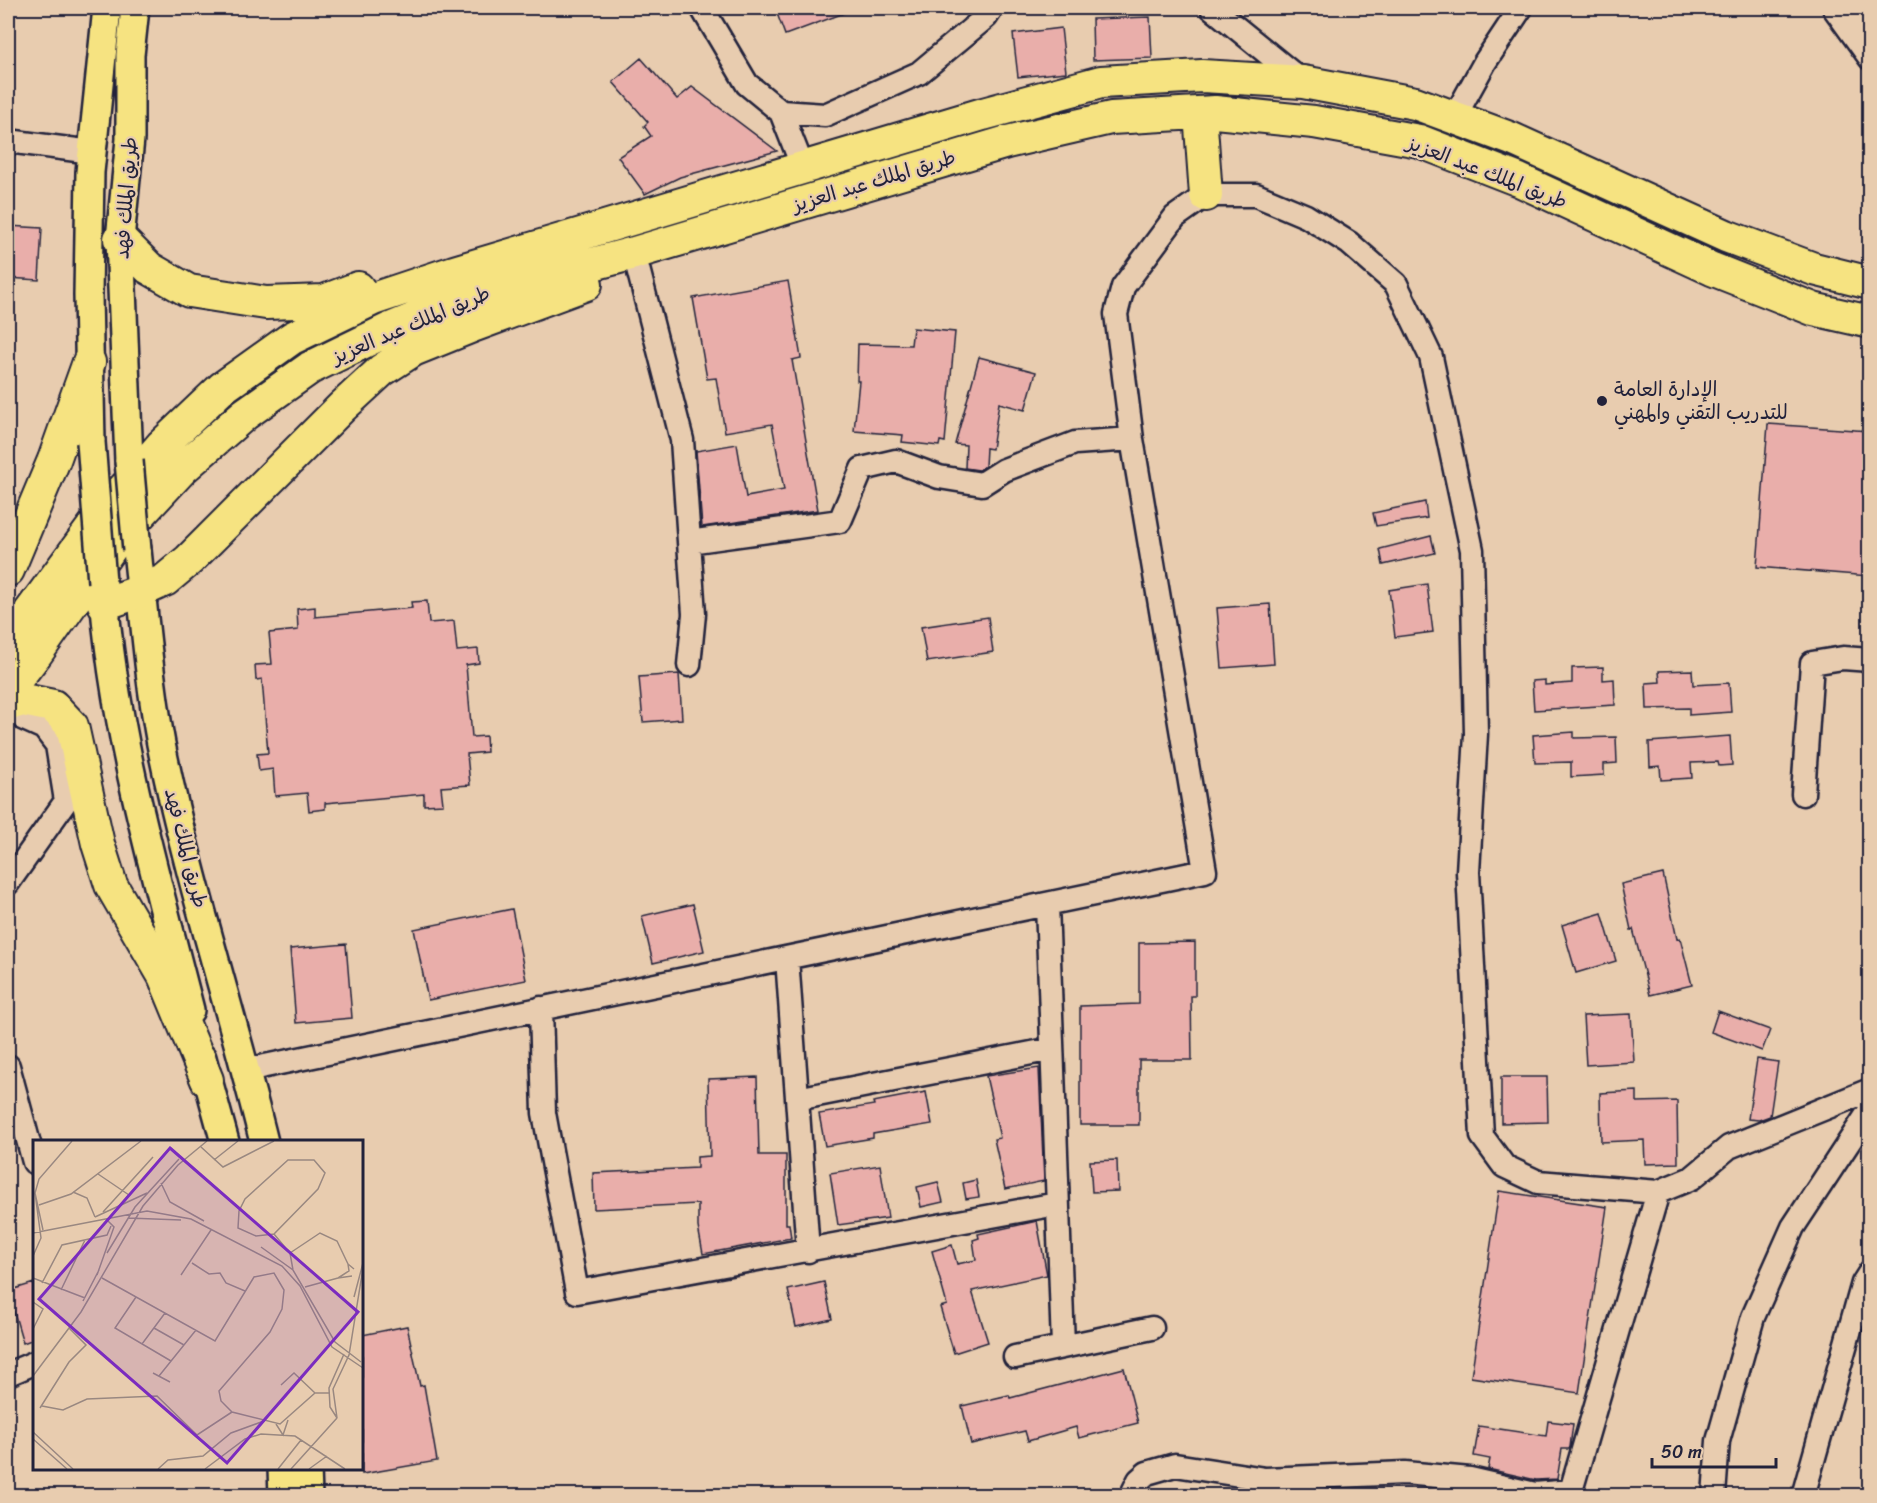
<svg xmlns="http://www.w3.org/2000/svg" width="1877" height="1503" viewBox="0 0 1877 1503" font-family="Sriracha,'Playpen Sans Arabic',sans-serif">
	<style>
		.building { fill: #e9aeaa; stroke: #22223b; stroke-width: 1.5 }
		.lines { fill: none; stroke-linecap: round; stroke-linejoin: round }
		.minor-casing { stroke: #22223b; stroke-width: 27 }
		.major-casing { stroke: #22223b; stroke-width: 32 }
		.highway-casing { stroke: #22223b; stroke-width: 36 }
		.minor { stroke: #e8ccaf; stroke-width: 22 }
		.major { stroke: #f6e381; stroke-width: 27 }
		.highway { stroke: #f6e381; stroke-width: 32 }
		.major-bridge-casing { stroke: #22223b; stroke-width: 32; stroke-linecap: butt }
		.major-bridge { stroke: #f6e381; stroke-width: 27 }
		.poi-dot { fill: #22223b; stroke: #e8ccaf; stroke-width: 2 }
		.labels { text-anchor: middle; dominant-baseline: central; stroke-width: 4.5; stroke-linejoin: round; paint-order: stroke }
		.street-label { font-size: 20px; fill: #22223b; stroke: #e8ccaf }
		.poi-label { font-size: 20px; fill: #22223b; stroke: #e8ccaf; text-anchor: start }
		.inset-road { fill: none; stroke: #998881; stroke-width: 1.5 }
		.view { fill: #7b2cbf; fill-opacity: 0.15; stroke: #7b2cbf; stroke-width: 3 }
		.inset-edge { fill: none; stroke: #22223b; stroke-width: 3 }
	</style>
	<rect width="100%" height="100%" fill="#e8ccaf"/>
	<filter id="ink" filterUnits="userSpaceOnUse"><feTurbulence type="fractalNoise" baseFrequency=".0167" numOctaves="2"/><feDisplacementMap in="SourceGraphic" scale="12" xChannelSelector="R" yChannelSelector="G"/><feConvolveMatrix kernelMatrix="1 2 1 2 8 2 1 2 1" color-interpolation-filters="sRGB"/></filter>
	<g filter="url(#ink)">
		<path class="building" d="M775,8H855V9L785,35Z
			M1150,17L1152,58L1093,60L1092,19Z
			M1061,28L1066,72L1018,77L1013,34Z
			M641,58L677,99L692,87L777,151L680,177L645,194L618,157L651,136L644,126L648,122L613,82Z
			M8,226L42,228L39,280L8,278Z
			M788,281L801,358L792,360L818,510L702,527L696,451L737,444L746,497L784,490L772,424L725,432L716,378L707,379L693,298Z
			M913,328L955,332L945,442L940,441L939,446L902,442L903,435L854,431L859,381H857L858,344L911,345Z
			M979,357L1036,372L1025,410L999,403L992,449L986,448L985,466L979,470L965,468L966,445L955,444Z
			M1768,424L1869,431V576L1757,567Z
			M1425,502L1427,518L1376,526L1373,513Z
			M1431,536L1435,553L1383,565L1380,549Z
			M1427,584L1433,632L1395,637L1389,590Z
			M427,601L429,623L454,621L457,651L478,649L479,663L466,665L472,737L486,736L487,752L467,754L470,785L441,787L443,804L424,805V794L325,803V809L309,811L307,793L275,796L273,769L259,771L257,754L268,753L262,679L256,680L255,665L272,664L269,633L298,630L297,609L315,607V617L412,608L411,602Z
			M1270,604L1274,664L1222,668L1217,608Z
			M988,617L993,652L927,662L921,627Z
			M1603,667V680L1614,679L1615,705L1534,710L1532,681L1545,680V685L1572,683V668Z
			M1692,670L1693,685L1729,683L1731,712L1689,715V708L1647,709L1646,683L1660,682L1659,671Z
			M679,674L682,719L643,722L639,677Z
			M1574,732V738L1616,737L1617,763L1604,764V775L1571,777V762L1535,763L1533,735Z
			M1730,736L1732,765L1719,766L1718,762L1691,763L1692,778L1661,780L1660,766L1650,767L1649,742Z
			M1663,874L1677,939L1680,938L1692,985L1650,995L1633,929L1631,930L1621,884Z
			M693,904L704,951L653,963L642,916Z
			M512,909L526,980L428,1000L414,929Z
			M1602,913L1616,961L1576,973L1562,925Z
			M1195,942V996H1191L1192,1060H1139V1125H1080V1006L1139,1004V943Z
			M346,944L352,1018L296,1023L290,949Z
			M1718,1011L1770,1030L1762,1051L1711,1032Z
			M1631,1014L1634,1062L1586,1065L1583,1016Z
			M1757,1059L1778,1062L1770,1116L1759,1120L1748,1119Z
			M1039,1068L1044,1181L1005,1189L994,1139L1000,1138L986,1076Z
			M757,1077L759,1155H786V1224H789L791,1238L703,1254L698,1227V1204L594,1209L593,1173L697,1168V1157L710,1156L708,1079Z
			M1501,1077H1547L1548,1122L1501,1123Z
			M1637,1091V1102L1677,1101L1678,1163L1645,1164L1644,1140L1601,1142L1600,1093Z
			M926,1092L932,1124L873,1134V1138L825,1146L819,1114L874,1105L873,1102Z
			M1117,1160L1118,1191L1092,1192L1090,1161Z
			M880,1165L888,1218L838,1225L830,1173Z
			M976,1180L979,1197L966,1199L963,1183Z
			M938,1182L943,1202L921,1207L917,1187Z
			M1499,1191L1607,1207L1579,1393L1471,1377Z
			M1037,1221L1047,1275L972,1291L988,1342L954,1353L940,1307L947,1305L932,1251L952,1245L957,1264L976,1260L973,1240L979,1238L978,1234Z
			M824,1282L832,1319L796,1327L788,1290Z
			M34,1283V1339L23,1343L8,1291Z
			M407,1326L420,1386L424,1385L437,1461L362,1474V1335Z
			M1124,1368L1138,1423L1079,1438L1076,1427L1028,1441L1025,1431L971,1444L962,1406L1009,1395L1010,1398Z
			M1548,1421L1573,1424L1570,1447L1569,1449H1562L1557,1479L1536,1480L1488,1469L1490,1459L1474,1456L1479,1426L1546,1436Z"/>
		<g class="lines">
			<g class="minor-casing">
				<path id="minor" d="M702,8L747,84L781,112L825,115L919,73L986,17L992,8
					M1212,8L1303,82
					M1834,8L1870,58
					M1854,8L1870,31
					M781,112L803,168
					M1454,118L1485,62L1521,8
					M8,141L92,152
					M634,253L682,440L694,614L689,665
					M689,542L840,521L862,469L896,461L939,477L982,484L1004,470L1075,443L1132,439
					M8,704L24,719L44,728L57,745L66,801L8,883
					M1803,794L1812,663L1843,658L1870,660
					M1047,904L1063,1346
					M787,958L808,1251
					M541,1008L544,1113L577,1292L1057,1204
					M8,1066L34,1162
					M246,1070L1205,871L1132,439L1116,314L1123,287L1175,217L1206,195H1256L1306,216L1349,243L1396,284L1431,357L1472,550L1476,734L1468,872L1482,1136L1504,1166L1538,1182L1658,1192L1692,1178L1729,1147L1870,1090
					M797,1099L1052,1049
					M1015,1357L1152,1328
					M8,1374L34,1363
					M1131,1496L1139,1480L1147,1473L1175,1465L1265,1479L1405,1473L1470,1479L1535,1494L1571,1491L1658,1192
					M1714,1496L1718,1441L1753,1317L1793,1227L1870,1110
					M1803,1496L1863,1283L1870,1272"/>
			</g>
			<g class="major-casing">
				<path id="major" d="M91,442L88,295L90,172L107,8
					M129,461L120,239L130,139V55L135,8
					M137,550C144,614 149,680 161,744C188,878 231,1009 264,1142
					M103,584C113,729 154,869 190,1010
					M202,1058L225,1142
					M282,1468L283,1496
					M307,1468L308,1496"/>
			</g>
			<g class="highway-casing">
				<path id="highway" d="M1200,113L1206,195
					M120,239L149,268L189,291L266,303L324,301L358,288
					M8,570L54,460L89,362
					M104,604L141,591L165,580L189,560L342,407L382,370L413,350L475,325L586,284
					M8,642L104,512L162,445L222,388L292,338L373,299L454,272L983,114L1101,82L1202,76L1303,82L1415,103L1512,139L1726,236L1814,269L1870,283
					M8,690L36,654L117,539L182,469L245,414L310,368L390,329L465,298L634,253L1007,142L1111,118L1215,112L1314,122L1419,141L1519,180L1712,269L1813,309L1870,322
					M8,704L23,700L53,706L72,726L98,844L111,885L164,976L207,1080"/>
			</g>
			<use href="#minor" class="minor"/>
			<use href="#major" class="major"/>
			<use href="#highway" class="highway"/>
			<g class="major-bridge-casing">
				<path id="major-bridge" d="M91,442L102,582
					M129,461L137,550"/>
			</g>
			<use href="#major-bridge" class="major-bridge"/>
		</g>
	</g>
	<circle class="poi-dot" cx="1602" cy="401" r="6"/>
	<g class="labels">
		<g class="street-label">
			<text transform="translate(1487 172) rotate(21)">طريق الملك عبد العزيز</text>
			<text transform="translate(874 181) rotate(-17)">طريق الملك عبد العزيز</text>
			<text transform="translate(126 198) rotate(-86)">طريق الملك فهد</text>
			<text transform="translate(411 325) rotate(-23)">طريق الملك عبد العزيز</text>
			<text transform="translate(186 848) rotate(76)">طريق الملك فهد</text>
		</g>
		<g class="poi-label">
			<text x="1614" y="389">الإدارة العامة<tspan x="1614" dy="23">للتدريب التقني والمهني</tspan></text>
		</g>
	</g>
	<g transform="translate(33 1140)">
		<rect width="330" height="330" fill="#e8ccaf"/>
		<path class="inset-road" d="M168,7L190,27L241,1M181,20L205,1M65,34L96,55M128,43L137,62L171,81M40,52L54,58L62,77M2,53L6,39L39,1M6,65L38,54L108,1M70,72L120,17M62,77L114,53M95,78L148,80M0,93L114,71L158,79L249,126L267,146L299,207L330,228M241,94L285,49L292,33L281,20H255L212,59L206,71L205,88L223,96L241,94L257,113L260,130M228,107L260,130L302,202L328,222M74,113L102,67L146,19M257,113L287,93L304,101L315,124M0,116L8,98L2,53L10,90M159,123L176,134L187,133L193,143L212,151M64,135L81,87L73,79M148,135L178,90M319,136L305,138L316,131L315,124L321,129M0,138L52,158M69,138L182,201L221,137L241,133L251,150L249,169L237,192L186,251L188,261L199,272L247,284L282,253H296M9,143L29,105L74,95L78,86M272,147L305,138M28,150L52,100M103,157L82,188L138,221M321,157L330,123M50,161L66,130M0,162L10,169L0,189M121,188L151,205M109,204L132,173M311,214L296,248L297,267L304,278L300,249L316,215L330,128M120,233L137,242M0,236L48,172L110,66L145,25L174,1M126,236L163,190M248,245L261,233L282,253M9,266L30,270L54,259L124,256L164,295L199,272M7,268L36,222L53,205L36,188M243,284L250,295L255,280M0,292L40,329M0,299L34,329M125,329L135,320L170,316L198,293L231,281M172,329L212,299L228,294L262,296L312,329M245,329L268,300M258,329L304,278M276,329L294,316"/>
		<path class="view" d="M137,8L325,172L194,323L6,159Z"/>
		<rect width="330" height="330" class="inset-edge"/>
	</g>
	<rect width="1877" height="1503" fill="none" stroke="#e8ccaf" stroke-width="30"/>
	<rect x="15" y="15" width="1847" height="1473" fill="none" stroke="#22223b" stroke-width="2" filter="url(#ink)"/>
	<path d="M1652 1458v9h124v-9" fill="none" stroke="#22223b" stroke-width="3"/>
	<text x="1661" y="1458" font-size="18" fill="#22223b" stroke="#e8ccaf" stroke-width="4.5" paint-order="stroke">50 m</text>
</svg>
